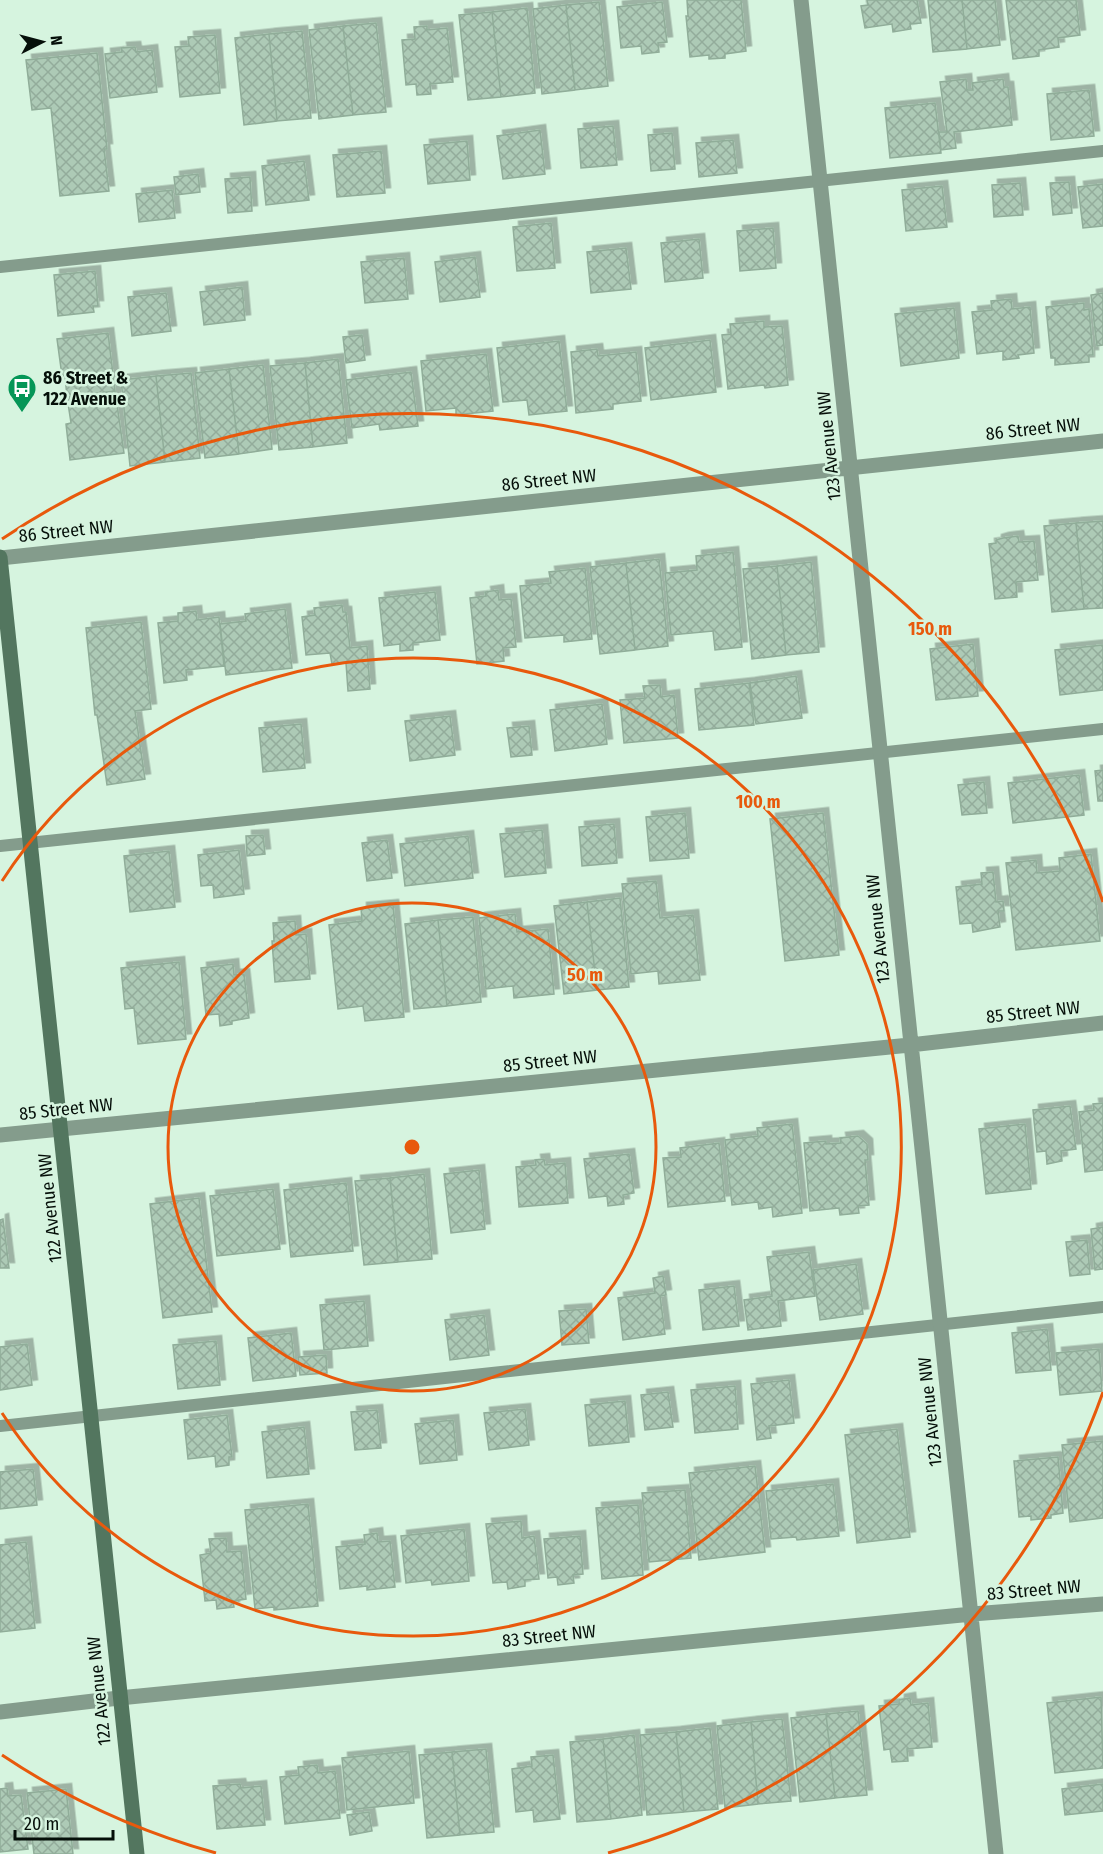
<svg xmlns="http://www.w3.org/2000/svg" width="1103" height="1854" viewBox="0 0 1103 1854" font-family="'Fira Sans Condensed',sans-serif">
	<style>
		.building { fill: url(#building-cross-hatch); stroke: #90ad99; stroke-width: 1.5; filter: url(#shadow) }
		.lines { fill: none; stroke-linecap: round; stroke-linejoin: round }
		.lane { stroke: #849c8c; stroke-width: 12 }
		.street { stroke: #849c8c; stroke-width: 15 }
		.secondary { stroke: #53765f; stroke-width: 15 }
		.ring { fill: none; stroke: #e8590c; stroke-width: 3 }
		.labels { text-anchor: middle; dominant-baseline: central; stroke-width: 5; stroke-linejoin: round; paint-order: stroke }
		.poi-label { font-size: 18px; font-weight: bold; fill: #050f09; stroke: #d6f4df; text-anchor: start }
		.street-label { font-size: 18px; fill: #050f09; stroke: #d6f4df }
		.centre { fill: #e8590c; stroke: #d6f4df; stroke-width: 3 }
		.ring-label { font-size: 18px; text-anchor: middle; font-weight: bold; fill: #e8590c; stroke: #d6f4df; stroke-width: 5; stroke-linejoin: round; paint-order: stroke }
	</style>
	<defs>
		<pattern id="building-cross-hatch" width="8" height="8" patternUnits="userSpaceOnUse" patternTransform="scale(1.5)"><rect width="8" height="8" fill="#adcab6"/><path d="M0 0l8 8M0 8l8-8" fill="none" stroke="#93ac9b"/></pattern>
		<filter id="shadow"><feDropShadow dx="5.5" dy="-5.5" stdDeviation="0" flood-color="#0004"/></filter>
	</defs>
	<rect width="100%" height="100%" fill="#d6f4df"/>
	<path class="building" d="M687,0H741L746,51L725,54V58L709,59V55L690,57L686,16H688Z
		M867,0H917L921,23L910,24L911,29L893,32L892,24L865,28L861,6L868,5Z
		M928,0H962L967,49L933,52Z
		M962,0H995L1000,45L967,49Z
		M1006,0H1076L1080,35L1058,38L1059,47L1039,50V56L1013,59Z
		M599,2L608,86L575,90L566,5Z
		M662,2L667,42L658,43L659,52L642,54L641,46L621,48L617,7Z
		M566,5L575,90L542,94L533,9Z
		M527,8L535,93L501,97L492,12Z
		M492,12L501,97L468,100L459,15Z
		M376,23L386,112L353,115L343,26Z
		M343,26L353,115L319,119L309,30Z
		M427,26V30L447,28L453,82L430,84L431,94L417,95L416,84L406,85L402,40L415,39L414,27Z
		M302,31L311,118L277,121L269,34Z
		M269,34L277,121L244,125L235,38Z
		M215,35L220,93L180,97L175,47L189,46L188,37Z
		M135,47L136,52L152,50L157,92L110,98L105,54L122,52L121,48Z
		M97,53L107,149H104L109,191L60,196L51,108L32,110L26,60Z
		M966,79L967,90H973L972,83L1003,79L1004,87H1008L1012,125L954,132L956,148L941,150L939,132H947L940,82Z
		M1089,90L1094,136L1051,140L1047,94Z
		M935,103L941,153L890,158L885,108Z
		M613,126L617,165L581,168L578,129Z
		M540,130L545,174L503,179L497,136Z
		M672,133L675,169L651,171L648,135Z
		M733,140L737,173L699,177L696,143Z
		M467,141L470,180L428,184L424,145Z
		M381,151L385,193L337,197L333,155Z
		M304,161L309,200L266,205L262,166Z
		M198,174L200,192L176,195L174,177Z
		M250,177L252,211L228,213L225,179Z
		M1069,182L1072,213L1053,215L1050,183Z
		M1020,183L1023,215L994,217L992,185Z
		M1103,184V226L1083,228L1078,187Z
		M942,186L947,227L906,231L902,190Z
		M172,190L175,218L139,222L136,194Z
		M551,223L555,268L517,271L513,227Z
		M773,228L776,268L740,271L737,231Z
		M699,239L703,278L665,282L661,243Z
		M626,248L631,289L591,293L587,252Z
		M475,257L480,297L440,302L435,262Z
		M404,258L408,299L365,303L361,262Z
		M95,271L98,306H93L94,312L58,316L54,275Z
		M242,287L245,320L204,325L200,292Z
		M166,293L171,331L132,336L128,297Z
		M1103,293V345L1097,346L1091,295Z
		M1011,299L1012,309L1030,307L1034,353L1018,355L1019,358L1003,360V351L977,354L972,312L992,310L991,301Z
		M1084,303V310L1089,309L1093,355H1089V362L1055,365V358H1051L1046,307Z
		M954,308L959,358L901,366L895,314Z
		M764,321V327L782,326L788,385L765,388L764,385L728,389L722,335L731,334L730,324Z
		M108,333L115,391L67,397L65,376H62L57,339Z
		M362,335L365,360L346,363L343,337Z
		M710,340L716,392L651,400L645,348Z
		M559,341L567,411L529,415L527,400L503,402L497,348Z
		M597,349L598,356L636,352L641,401L613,404V409L576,413L571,352Z
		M486,354L493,411L456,415V408L426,411L421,361Z
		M338,359L347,443L313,447L305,363Z
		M305,363L313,447L279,450L270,366Z
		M263,365L272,449L239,454L229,369Z
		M229,369L239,454L205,458L195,373Z
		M411,372L418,426L380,430L379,424L352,428L346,380Z
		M191,373L200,458L165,462L156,376Z
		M156,376L165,462L130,466L121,380Z
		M115,391L124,453L70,460L66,424L71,423L67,397Z
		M1103,521V608L1084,609L1076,523Z
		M1076,523L1084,609L1052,612L1044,526Z
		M1018,536L1019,542L1034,541L1038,580L1016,582L1017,597L995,599L989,544L996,543V540L1003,538Z
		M733,552L742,647L715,650L713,631L671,635L665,573L697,570L696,556Z
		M659,559L668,646L635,650L626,563Z
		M811,562L819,652L786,655L777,566Z
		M626,563L635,650L600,654L590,567Z
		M777,566L786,655L752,659L743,569Z
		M585,568L592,639L564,642V635L525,638L520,586L551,583L549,572Z
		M498,590L499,600L511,599L516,647L503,648L504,661L477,664L470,598L486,596L485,592Z
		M435,592L440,640L413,643V650L400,651V644L384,646L379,598Z
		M342,605L343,612H346L350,648L367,646L370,689L348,691L346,663L332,664L330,653L306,655L302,617L315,615L314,608Z
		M285,609L292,668L226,675L220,624L246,621L245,614Z
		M196,611L197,620L219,617L224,666L186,670L187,680L164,683L158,623L178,621V613Z
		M141,622L151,709L135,711L145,779L107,785L97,715H95L86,628Z
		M973,644L978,696L936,700L930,649Z
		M1103,645V690L1060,695L1055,650Z
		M796,676L802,718L756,724L750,683Z
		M749,683L754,725L699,730L695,689Z
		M660,685L661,697L674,695L678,738L624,743L620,700L645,698L643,686Z
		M602,704L607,744L555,751L550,710Z
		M450,716L455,755L410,761L405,721Z
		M301,724L305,768L263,772L259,728Z
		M529,726L532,755L511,757L507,728Z
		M1103,770V801H1098L1095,771Z
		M1079,775L1084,815L1013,823L1008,783Z
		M984,782L987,813L962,815L958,785Z
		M685,813L689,858L650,861L646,817Z
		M823,813L839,955L785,961L770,819Z
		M614,824L617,863L582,866L579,827Z
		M542,830L546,873L505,877L500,834Z
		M263,835L265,854L247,856L246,836Z
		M468,836L473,878L405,886L400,844Z
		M387,840L392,878L367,881L362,843Z
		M239,850L244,894L214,898L213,885L201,886L198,855Z
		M169,851L175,907L130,912L124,856Z
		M1091,854L1100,941L1016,950L1006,863L1036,860L1037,873L1060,871L1059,858Z
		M993,872L996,902L1003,901L1004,911H998L1000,927L973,932L972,923L960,924L956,887L982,884L981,873Z
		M656,881L660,918L693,915L700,980L659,984L658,971L631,974L622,884Z
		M620,898L629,987L597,990L587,902Z
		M587,902L597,990L564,994L554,906Z
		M393,905L404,1017L365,1021L363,1006L338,1009L329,925L362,921L361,908Z
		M515,914L517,932L548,929L554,994L514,998L513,986L486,989L479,918Z
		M473,917L481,1002L447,1006L438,920Z
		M438,920L447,1006L414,1009L405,924Z
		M295,921L296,935L306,934L310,979L275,982L272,941H274L273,923Z
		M179,962L186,1039L138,1044L134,1008L125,1009L121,968Z
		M233,964L234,975L244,974L249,1018L232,1021V1024L220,1026L219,1014L206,1015L201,968Z
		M1103,1103V1170L1085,1172L1079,1112L1094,1110L1093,1104Z
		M1070,1106L1076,1149L1061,1151L1062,1161L1047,1164L1046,1151L1037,1152L1033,1110Z
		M792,1124L802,1213L773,1217L772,1207L759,1209L758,1202L732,1205L725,1140L758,1136L757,1128Z
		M1025,1124L1031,1189L986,1194L979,1129Z
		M858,1136L867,1144L868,1160H865L869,1205L858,1206L859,1213L840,1215L839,1208L810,1211L804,1143L826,1141V1144L841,1143L840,1138Z
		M719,1143L725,1201L668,1207L663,1158L681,1157L680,1148Z
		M629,1154L634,1193L623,1195L624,1204L608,1206L607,1196L589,1198L584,1159Z
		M544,1159L545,1165L565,1163L568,1203L519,1207L516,1167L536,1165L535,1160Z
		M479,1170L485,1229L451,1233L444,1174Z
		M424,1174L432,1259L398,1262L390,1178Z
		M390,1178L398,1262L364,1265L355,1181Z
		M346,1183L353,1251L291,1257L284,1190Z
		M273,1189L280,1249L217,1256L210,1196Z
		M199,1198L212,1312L163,1318L150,1204Z
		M3,1219L9,1268H0V1220Z
		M1103,1227V1269L1095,1270L1091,1229Z
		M1087,1240L1090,1274L1070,1276L1066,1242Z
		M809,1252L815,1296L778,1301L781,1326L748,1330L744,1300L772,1296L767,1257Z
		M856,1264L863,1314L820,1320L813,1270Z
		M663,1276L666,1295L660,1296L665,1334L623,1340L618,1298L655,1293L653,1278Z
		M734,1286L739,1326L703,1330L699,1290Z
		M364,1301L368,1346L324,1350L320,1305Z
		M586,1309L589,1343L562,1345L559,1311Z
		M484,1315L489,1355L450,1360L445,1320Z
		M1047,1329L1051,1370L1016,1373L1012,1333Z
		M291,1333L296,1376L253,1381L248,1338Z
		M216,1341L220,1385L178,1389L173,1345Z
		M27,1344L32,1385L0,1390V1347Z
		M1099,1349L1102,1391L1060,1395L1056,1353Z
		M326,1355L327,1373L300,1375L298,1357Z
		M789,1380L794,1423L769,1426L771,1438L757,1440L751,1384Z
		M735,1386L738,1429L695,1433L691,1390Z
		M668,1392L673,1427L645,1430L641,1395Z
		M625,1401L629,1442L589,1446L585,1405Z
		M525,1409L529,1445L489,1450L484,1413Z
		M377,1410L381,1448L355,1450L351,1412Z
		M227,1415L232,1457H229V1465L216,1467L215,1456L188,1459L184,1420Z
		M453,1420L457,1460L420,1464L415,1424Z
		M304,1427L309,1474L267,1478L262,1432Z
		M897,1429L910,1537L857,1543L845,1435Z
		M1103,1441V1518L1070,1522L1062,1445Z
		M1058,1457L1063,1513L1051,1515V1518L1031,1520V1516L1019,1517L1014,1461Z
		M755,1466L765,1552L699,1560L689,1473Z
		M33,1469L37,1505L0,1509V1472Z
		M833,1484L839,1536L797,1540L796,1537L771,1539L766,1491Z
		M685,1490L691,1558L649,1562L642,1493Z
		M308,1504L318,1606L274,1610V1607L255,1609L245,1510Z
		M638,1505L643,1575L602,1579L596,1508Z
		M521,1521L522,1538L534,1536L539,1579L525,1580V1586L508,1589L507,1582L493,1583L486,1524Z
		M464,1529L469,1581L432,1585L431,1580L406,1583L401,1536Z
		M377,1533L378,1542L390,1541L395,1587L367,1590V1586L340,1589L336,1547L365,1544L364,1535Z
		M580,1536L583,1574L573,1575L574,1583L558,1585L557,1577L548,1578L544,1539Z
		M226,1538L227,1552L241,1551L246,1599L233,1601L234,1607L217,1609L216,1600L205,1601L200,1555L211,1553L209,1539Z
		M26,1542L35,1628L0,1632V1545Z
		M1101,1697L1103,1768L1055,1773L1047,1703Z
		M910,1698L911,1705L928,1703L932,1747L907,1749L908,1761L892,1762L890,1749L884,1750L879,1706L899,1704V1700Z
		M858,1711L867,1795L835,1798L826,1714Z
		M826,1714L835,1798L800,1802L791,1718Z
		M782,1719L791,1801L758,1804L751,1722Z
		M751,1722L758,1804L725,1808L717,1726Z
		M710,1728L718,1809L684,1812L676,1732Z
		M676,1732L684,1812L647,1815L640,1735Z
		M634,1735L642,1815L611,1819L603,1739Z
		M603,1739L611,1819L577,1822L570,1742Z
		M486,1749L494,1832L460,1835L452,1752Z
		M409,1751L414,1803L347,1810L342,1758Z
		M452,1752L460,1835L427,1838L419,1755Z
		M553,1755L560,1819L534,1822L533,1810L516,1812L512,1769L532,1766L531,1757Z
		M317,1765L318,1773L335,1771L340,1818L285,1824L280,1777L299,1775L298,1767Z
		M240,1784L241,1788L261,1786L265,1825L217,1829L213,1786Z
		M1103,1784V1811L1065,1815L1062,1789Z
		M7,1788L8,1796L21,1795L28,1849L0,1852V1789Z
		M66,1789L73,1854H34L27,1793Z
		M369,1812L372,1831L350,1835L347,1815Z"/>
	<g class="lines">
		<path class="lane" d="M0,267L1103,151
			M0,846L1103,729
			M0,1426L1103,1307"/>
		<path class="street" d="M801,0C863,618 935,1236 996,1854
			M0,558L1103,441
			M0,1135L910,1045L1103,1023
			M0,1712L119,1698L972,1614L1103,1604"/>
		<path class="secondary" d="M0,557L137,1854"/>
	</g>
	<g class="ring">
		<circle cx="412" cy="1147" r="244"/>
		<path d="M2 881A489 489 0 1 1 2 1413"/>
		<path d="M1103 1392A733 733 0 0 1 608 1853M216 1853A733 733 0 0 1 2 1755M2 539A733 733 0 0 1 1103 902"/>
	</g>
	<defs>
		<g id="bus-pin" transform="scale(1.5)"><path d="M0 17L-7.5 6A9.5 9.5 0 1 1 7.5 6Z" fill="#059657" stroke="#d6f4df"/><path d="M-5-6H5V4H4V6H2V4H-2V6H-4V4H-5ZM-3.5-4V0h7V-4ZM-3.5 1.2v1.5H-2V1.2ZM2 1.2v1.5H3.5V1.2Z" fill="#fff"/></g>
	</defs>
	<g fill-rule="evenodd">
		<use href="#bus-pin" x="22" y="388"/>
	</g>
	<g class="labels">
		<g class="poi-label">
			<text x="43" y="378">86 Street &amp;<tspan x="43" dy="21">122 Avenue</tspan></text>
		</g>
		<g class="street-label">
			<text transform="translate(1033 429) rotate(-6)">86 Street NW</text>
			<text transform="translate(829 446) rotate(-96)">123 Avenue NW</text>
			<text transform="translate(549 480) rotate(-6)">86 Street NW</text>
			<text transform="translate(66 531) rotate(-6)">86 Street NW</text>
			<text transform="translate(878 929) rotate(-96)">123 Avenue NW</text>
			<text transform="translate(1033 1012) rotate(-6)">85 Street NW</text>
			<text transform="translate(550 1061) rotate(-6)">85 Street NW</text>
			<text transform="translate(66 1109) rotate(-6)">85 Street NW</text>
			<text transform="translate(50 1208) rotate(-96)">122 Avenue NW</text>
			<text transform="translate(930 1412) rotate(-96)">123 Avenue NW</text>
			<text transform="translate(1034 1590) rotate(-5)">83 Street NW</text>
			<text transform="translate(549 1636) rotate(-6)">83 Street NW</text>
			<text transform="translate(99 1691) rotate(-96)">122 Avenue NW</text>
		</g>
	</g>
	<circle cx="412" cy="1147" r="9" class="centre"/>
	<g class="ring-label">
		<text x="930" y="635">150 m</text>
		<text x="758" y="808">100 m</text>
		<text x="585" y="981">50 m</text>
	</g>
	<g transform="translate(42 42) rotate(84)" stroke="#d6f4df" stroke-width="4.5" paint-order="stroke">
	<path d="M0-4.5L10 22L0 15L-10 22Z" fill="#050f09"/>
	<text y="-9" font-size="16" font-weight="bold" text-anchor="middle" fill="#050f09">N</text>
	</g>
	<path d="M15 1830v9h98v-9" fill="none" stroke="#050f09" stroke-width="3"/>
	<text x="24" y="1830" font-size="18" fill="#050f09" stroke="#d6f4df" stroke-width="4.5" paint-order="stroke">20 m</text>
</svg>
